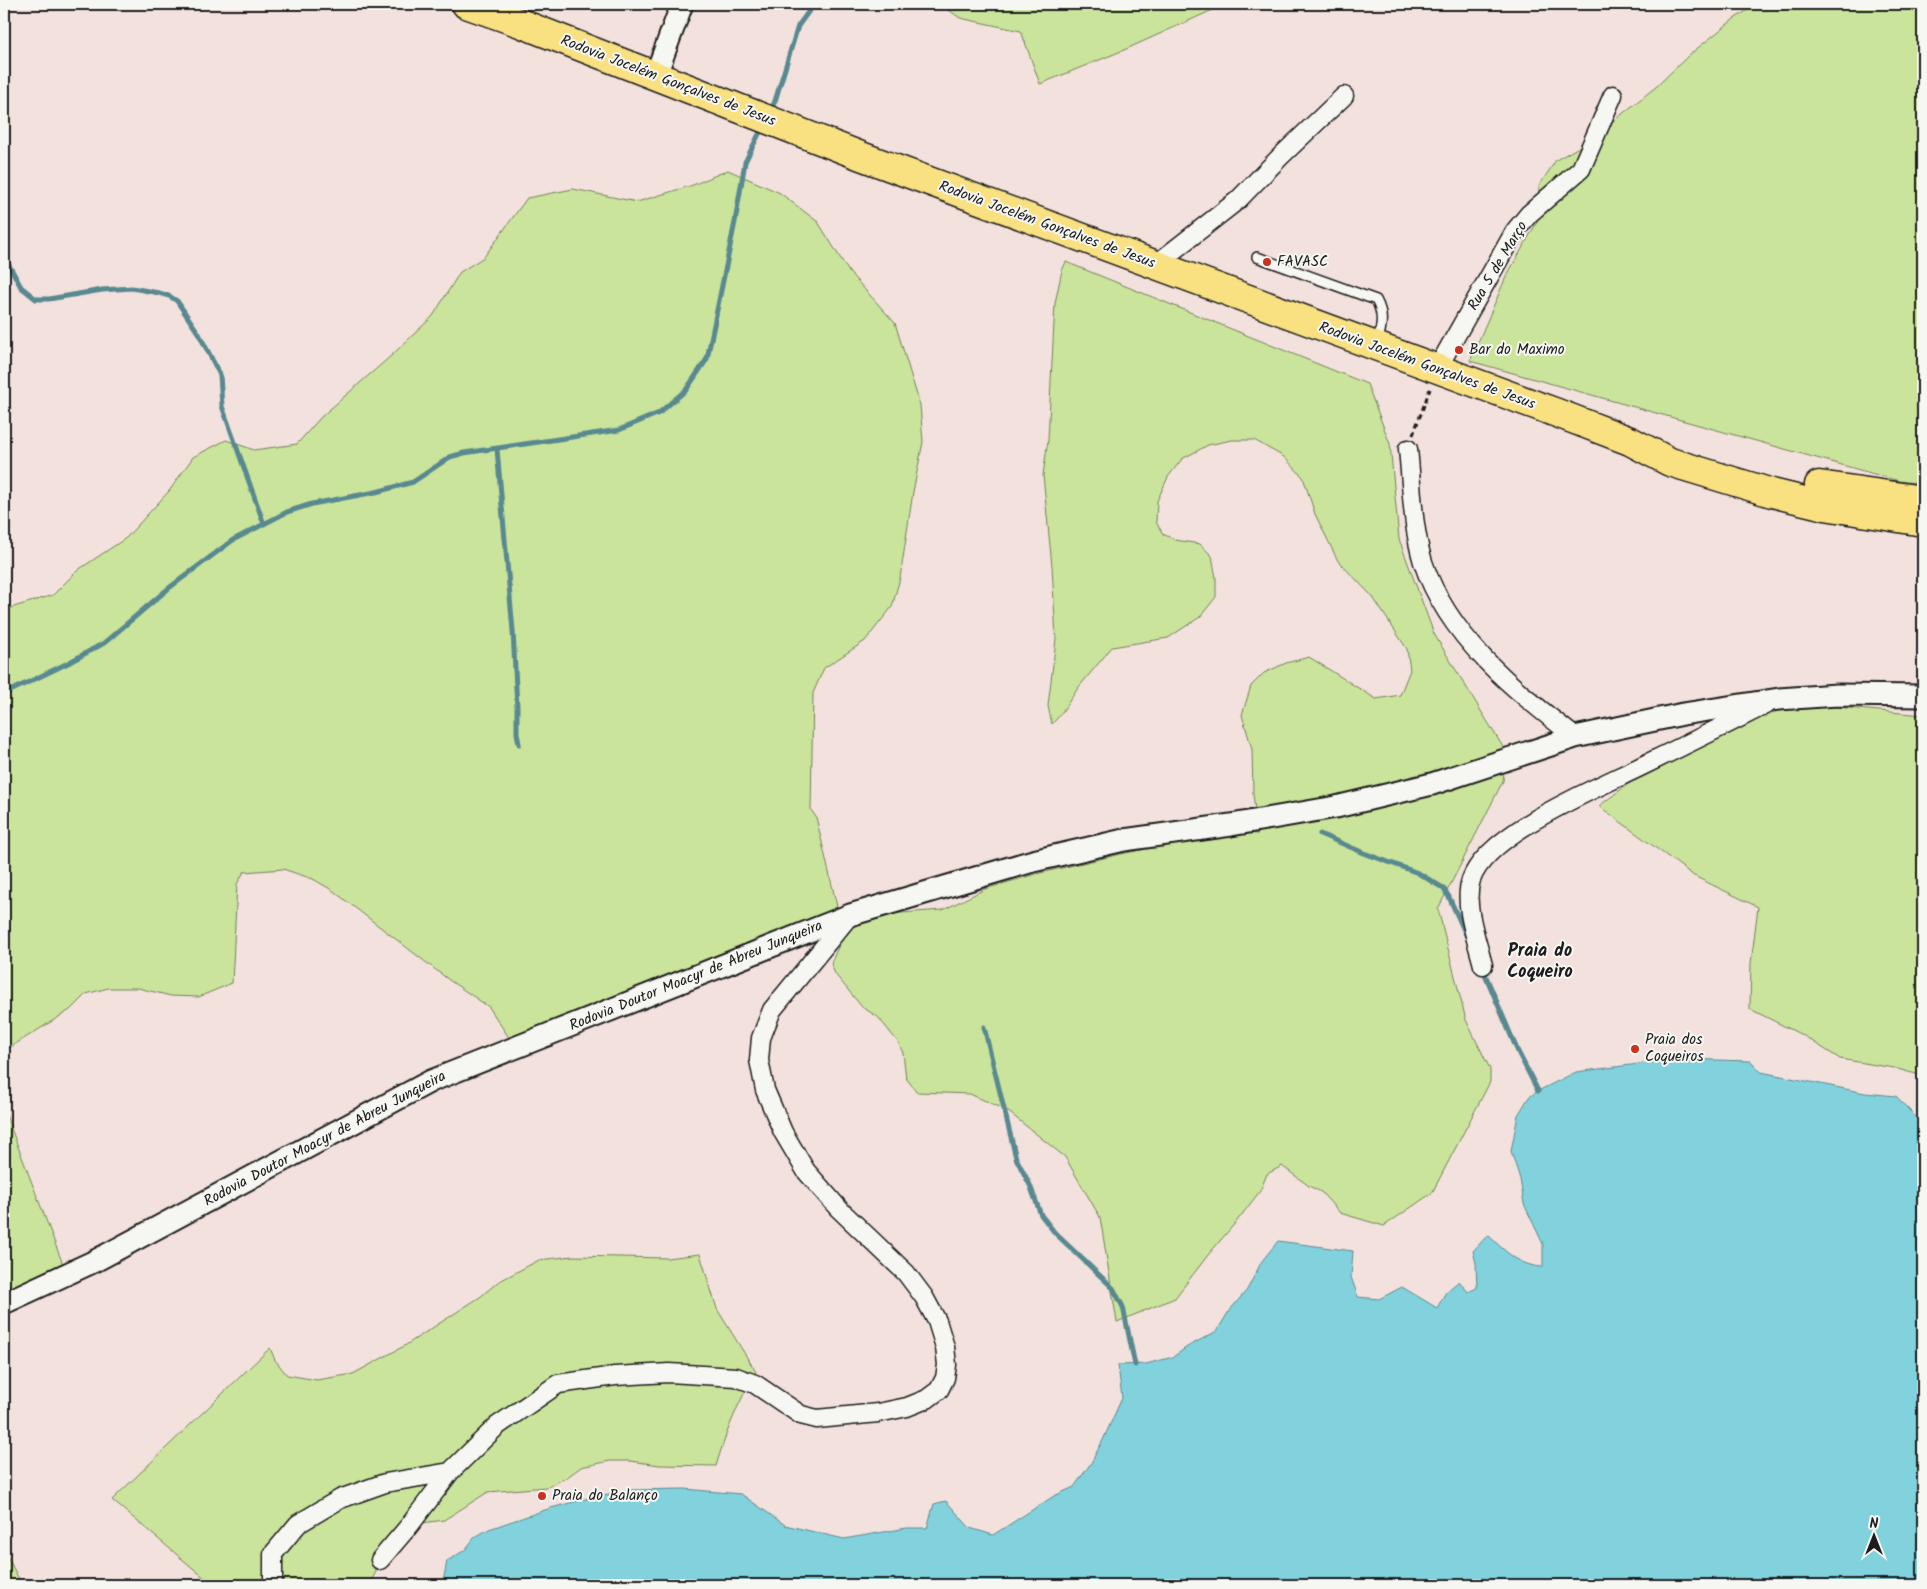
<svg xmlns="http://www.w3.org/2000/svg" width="1927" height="1589" viewBox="0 0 1927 1589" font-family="Kalam,sans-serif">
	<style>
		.green { fill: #cae49b; stroke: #73805c }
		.water { fill: #82d2de; stroke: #598990 }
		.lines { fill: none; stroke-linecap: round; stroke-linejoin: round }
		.stream { stroke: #598990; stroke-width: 5 }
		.service-casing { stroke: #1c1c1c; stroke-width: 12 }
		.minor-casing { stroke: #1c1c1c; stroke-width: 21 }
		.tertiary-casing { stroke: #1c1c1c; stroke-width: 25 }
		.primary-casing { stroke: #1c1c1c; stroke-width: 31 }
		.path { stroke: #1c1c1c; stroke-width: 3; stroke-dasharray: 5 4; stroke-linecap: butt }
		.service { stroke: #f6f6f2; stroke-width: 9 }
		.minor { stroke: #f6f6f2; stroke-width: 18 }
		.tertiary { stroke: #f6f6f2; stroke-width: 21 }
		.primary { stroke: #f9e181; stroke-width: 28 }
		.poi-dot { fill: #c8321e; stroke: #f6f6f2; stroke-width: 2 }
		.labels { text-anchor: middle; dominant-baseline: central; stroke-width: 4; stroke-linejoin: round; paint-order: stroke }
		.street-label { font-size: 15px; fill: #1c1c1c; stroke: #f6f6f2 }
		.poi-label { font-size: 15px; fill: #1c1c1c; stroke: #f6f6f2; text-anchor: start }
		.quarter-label { font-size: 18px; font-weight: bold; fill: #1c1c1c; stroke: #f6f6f2 }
	</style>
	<rect width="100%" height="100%" fill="#f3e1dd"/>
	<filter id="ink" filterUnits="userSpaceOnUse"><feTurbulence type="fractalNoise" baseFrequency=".02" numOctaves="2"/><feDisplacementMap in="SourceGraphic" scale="10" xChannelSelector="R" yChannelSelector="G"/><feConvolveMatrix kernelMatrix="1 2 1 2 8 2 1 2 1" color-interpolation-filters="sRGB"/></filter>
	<g filter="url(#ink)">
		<path class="green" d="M940,4H1226L1124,50L1040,84L1021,31L960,18Z
			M1757,4H1923V484L1899,481L1470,361L1506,277L1537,222L1539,186L1556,160L1586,143L1657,86L1689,55L1734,19Z
			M728,170L780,193L818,222L849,272L895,323L920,405L923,442L913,492L900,578L892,607L865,641L824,668L813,693L811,810L816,817L842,928L663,996L522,1058L489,1007L449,980L332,890L313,879L283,869L244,872L237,884L232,983L199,997L171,996L138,988H108L86,994L70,1010L4,1051V610L53,595L78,570L126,538L170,490L193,457L226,440L254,450L297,444L321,417L392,355L433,316L460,272L484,257L527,198L573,189L637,202L693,185Z
			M1066,262L1367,384L1390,444L1399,539L1434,634L1506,752L1503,781L1438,909L1466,1020L1490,1069V1082L1432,1193L1384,1226L1340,1213L1321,1192L1309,1186L1282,1166L1267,1174L1260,1191L1237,1221L1208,1255L1175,1298L1117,1322L1100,1217L1065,1157L1006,1110L970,1094L917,1092L906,1078L903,1053L898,1042L878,1017L862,1007L835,974L831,963L843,936L858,922L874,915L943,910L985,889L1036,874L1121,854L1229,832L1258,834L1253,794L1252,749L1242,715L1251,686L1264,673L1286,663L1309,657L1376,699L1400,695L1410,670L1407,649L1372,596L1338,561L1315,514L1303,477L1284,457L1254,440H1232L1208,445L1182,459L1168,477L1157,501L1156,522L1163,534L1175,540L1200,544L1212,556L1216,578V597L1200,617L1168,638L1112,647L1078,688L1060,715L1052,724L1048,706L1056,639L1052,566L1043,475L1048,440L1055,303L1062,270Z
			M1782,702L1923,715V1076L1894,1068L1840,1059L1804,1036L1750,1009L1751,963L1758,907L1694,876L1599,806L1636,778Z
			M4,1110L64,1267L4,1298Z
			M700,1254L717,1309L756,1372C738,1402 726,1432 716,1466L660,1465L630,1461H610L581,1467L566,1478L546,1487L488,1492L444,1520L415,1524L379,1566L369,1585H213L112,1500L270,1348L275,1360L287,1375L317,1380L353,1374L406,1345L480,1297L498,1282L539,1260L573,1256L667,1258Z
			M4,1550L22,1585H4Z"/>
		<path class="water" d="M1678,1059L1751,1061L1761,1072L1865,1093L1896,1096L1923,1125V1585H439L444,1577L447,1561L465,1550L475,1537L489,1529L551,1508L593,1497L629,1490L685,1489L741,1494L785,1525L844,1539L907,1528H927L934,1504L946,1501L970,1528L993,1535L1054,1496L1074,1487L1091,1463L1103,1440L1122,1398L1118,1365L1146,1364L1173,1357L1187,1347L1217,1331L1229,1311L1247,1290L1262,1261L1278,1241L1353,1251L1351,1277L1358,1297L1379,1299L1402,1287L1437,1308L1446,1292L1459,1281L1468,1292L1477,1288L1476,1263L1473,1251L1488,1235C1505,1251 1519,1266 1543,1267V1244L1524,1204L1520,1179L1511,1151L1518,1115L1529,1097L1538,1091L1576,1072Z"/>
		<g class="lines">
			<path class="stream" d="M770,112L775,101L798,26L814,4
				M4,256L21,287L36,299H49L102,290L132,288L159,293L169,296L177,301L199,334L220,375L222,406L264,524
				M497,449L513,631L517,707V733L519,744
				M4,694L68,663L104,643L169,588L233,540L287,512L312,504L376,492L413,482L450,457L464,453L619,430L659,413L686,390L707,359L735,222L745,162L763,126
				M1320,834L1364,853L1418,873L1443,888L1449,897L1467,937
				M1482,967L1518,1052L1538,1091
				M984,1027L1016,1158L1030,1185L1041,1215L1055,1233L1113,1288L1123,1307L1135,1365"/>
			<g class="service-casing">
				<path id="service" d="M1257,257L1376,300C1385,316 1381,328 1377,345"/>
			</g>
			<g class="minor-casing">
				<path id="minor" d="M1155,265L1238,200L1281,156L1344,96
					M1437,369L1515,231L1529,214L1581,169L1613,95
					M1408,449C1412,486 1412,526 1423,562C1448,638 1515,690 1575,737
					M1483,965C1477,941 1463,904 1471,880C1487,832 1600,787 1644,765C1685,745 1726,725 1767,704
					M380,1560L409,1526L450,1472L497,1426L558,1384L615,1376L669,1373L736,1377L755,1384L801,1415L817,1419L878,1413L907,1407L927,1399L939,1390L945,1378L947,1365L945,1347L937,1321L924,1297L906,1273L839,1209L806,1171L783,1132L765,1090L759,1060L761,1038L772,1010L850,915
					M273,1585V1554L298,1524L340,1499L385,1483L450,1472"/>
			</g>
			<g class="tertiary-casing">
				<path id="tertiary" d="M655,77L682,4
					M4,1303L95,1261L431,1081L850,915L1033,861L1124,840L1231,825L1336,807L1432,784L1575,737L1683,714L1779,699L1837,695L1923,696"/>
			</g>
			<g class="primary-casing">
				<path id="primary" d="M466,4L520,23L861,156L1557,413L1630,441L1670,462L1772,493L1825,506L1923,522
					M1819,485L1923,500"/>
			</g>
			<path class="path" d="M1413,435L1430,389"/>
			<use href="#service" class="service"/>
			<use href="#minor" class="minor"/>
			<use href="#tertiary" class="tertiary"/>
			<use href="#primary" class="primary"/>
		</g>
	</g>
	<g class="poi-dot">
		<circle cx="1267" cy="262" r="5"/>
		<circle cx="1459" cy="350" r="5"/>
		<circle cx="1635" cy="1049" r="5"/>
		<circle cx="542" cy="1496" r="5"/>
	</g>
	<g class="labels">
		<g class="street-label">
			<text transform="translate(668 81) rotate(21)">Rodovia Jocelém Gonçalves de Jesus</text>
			<text transform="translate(1047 225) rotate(20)">Rodovia Jocelém Gonçalves de Jesus</text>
			<text transform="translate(1498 266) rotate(-59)">Rua 5 de Março</text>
			<text transform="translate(1427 366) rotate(20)">Rodovia Jocelém Gonçalves de Jesus</text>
			<text transform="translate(696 976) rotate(-22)">Rodovia Doutor Moacyr de Abreu Junqueira</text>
			<text transform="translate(325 1139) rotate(-28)">Rodovia Doutor Moacyr de Abreu Junqueira</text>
		</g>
		<g class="poi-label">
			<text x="1277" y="262">FAVASC</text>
			<text x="1469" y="350">Bar do Maximo</text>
			<text x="1645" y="1040">Praia dos<tspan x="1645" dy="17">Coqueiros</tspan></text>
			<text x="552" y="1496">Praia do Balanço</text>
		</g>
		<g class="quarter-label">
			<text x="1540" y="951">Praia do<tspan x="1540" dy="21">Coqueiro</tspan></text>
		</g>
	</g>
	<rect width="1927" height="1589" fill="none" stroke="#f6f6f2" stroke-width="20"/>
	<rect x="10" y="10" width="1907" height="1569" fill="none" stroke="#1c1c1c" stroke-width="2" filter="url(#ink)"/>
	<g transform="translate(1874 1536)" stroke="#f6f6f2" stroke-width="4" paint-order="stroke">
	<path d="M0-4L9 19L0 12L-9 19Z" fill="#1c1c1c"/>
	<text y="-8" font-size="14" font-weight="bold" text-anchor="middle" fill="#1c1c1c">N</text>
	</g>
</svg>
